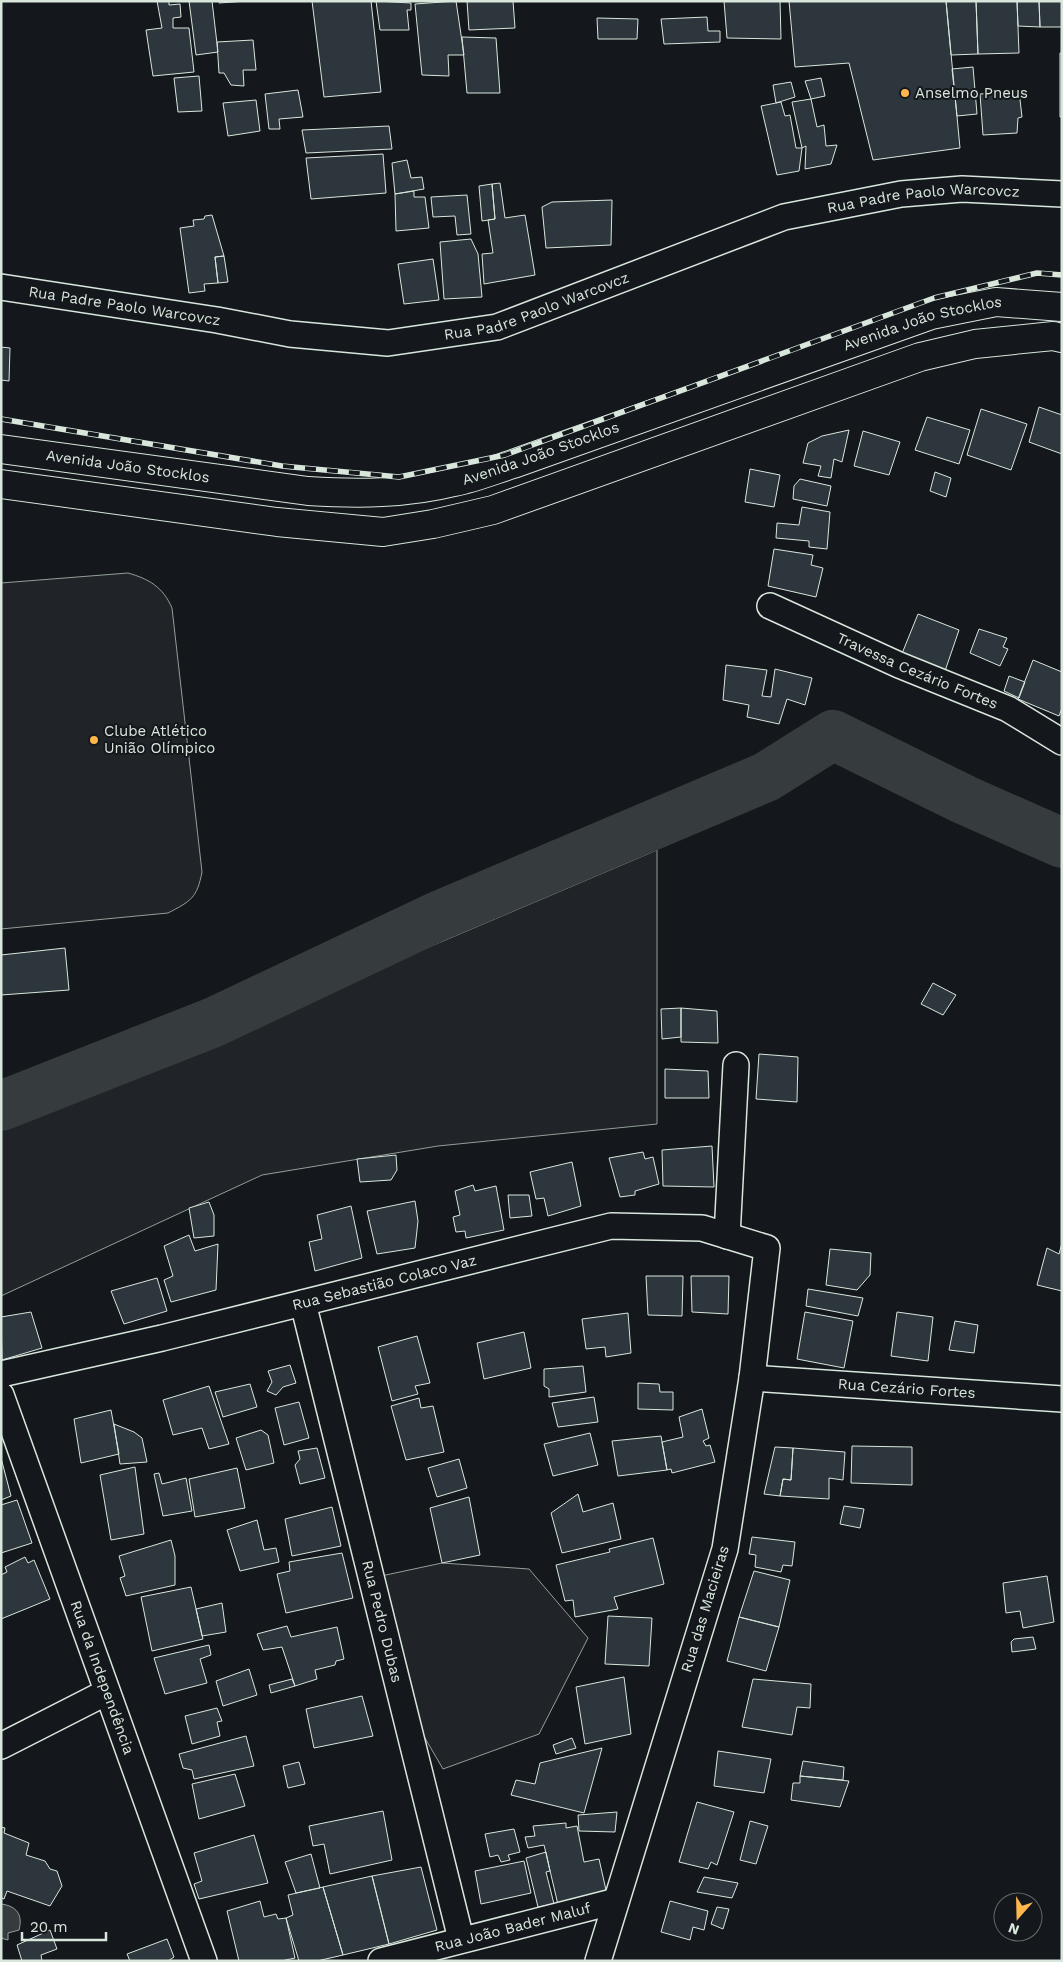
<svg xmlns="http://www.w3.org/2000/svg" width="1063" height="1962" viewBox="0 0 1063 1962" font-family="'Work Sans',sans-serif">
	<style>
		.green { fill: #202428; stroke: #939e99 }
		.water { fill: #363b3e; stroke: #939e99 }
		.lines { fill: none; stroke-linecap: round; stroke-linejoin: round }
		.river { stroke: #363b3e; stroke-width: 50 }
		.building { fill: #2c363c; stroke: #d8e6dc }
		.street-casing { stroke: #d8e6dc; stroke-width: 28 }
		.secondary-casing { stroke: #d8e6dc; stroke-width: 30 }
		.street { stroke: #14181c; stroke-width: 25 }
		.secondary { stroke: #14181c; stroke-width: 28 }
		.rail-casing { stroke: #d8e6dc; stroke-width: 5.5 }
		.rail { stroke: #14181c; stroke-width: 4; stroke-dasharray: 11; stroke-linecap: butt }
		.poi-dot { fill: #ffb74d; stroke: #14181c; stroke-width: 2 }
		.labels { text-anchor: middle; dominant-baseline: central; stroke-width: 4; stroke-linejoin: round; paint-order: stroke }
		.poi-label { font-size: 15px; fill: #d8e6dc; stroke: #14181c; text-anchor: start }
		.street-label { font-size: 15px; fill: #d8e6dc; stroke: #14181c }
	</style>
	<rect width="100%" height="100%" fill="#14181c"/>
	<path class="green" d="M128,573C149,579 163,587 172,608L202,872C197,898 191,901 168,913L1,929V583Z
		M657,850V1124L438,1146L262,1175L1,1296V1129Z
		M442,1563L529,1569L588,1638L539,1734L443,1769L422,1733L411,1683L381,1576Z"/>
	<path class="water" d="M1,1904C17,1906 23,1915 19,1930L8,1933V1940L1,1938Z"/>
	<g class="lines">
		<path class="river" d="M1,1106L214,1022L436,917L766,777L833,735L965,800L1062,843"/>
	</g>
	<path class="building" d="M157,1H169V5L180,4L181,17L173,18V28H189L194,72L153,76L146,30L162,28Z
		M189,1H212L218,52L196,55Z
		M219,1H247L219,3Z
		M312,1H371L381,92L324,97Z
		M376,1L411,3V10H407L409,30H380Z
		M456,1L464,55H448L449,76L422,75L415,4Z
		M467,1H513L515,28L469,30Z
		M724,1H780L781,39L727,38Z
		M789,1H946L960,148L873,160L849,63L795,67Z
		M946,1H976L978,54L951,55Z
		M976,1H1017L1019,53L978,54Z
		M1017,1H1039L1040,27L1018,26Z
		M1039,1H1062V27H1040Z
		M707,17L708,31H720V42L664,44L661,19Z
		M597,18L638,19L637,39H598Z
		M462,37L496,38L500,93H467Z
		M253,40L256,70H243L244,86L231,85L224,73H219L217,42Z
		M1060,53H1062V117H1060Z
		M973,67L977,114L957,116L952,69Z
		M199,76L202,111L178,112L174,78Z
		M821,78L825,96L811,99L805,81Z
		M791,82L795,97L776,103L773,85Z
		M298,90L303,117L279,119L280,129H269L265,94Z
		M1019,91L1022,117L1018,118L1017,133L983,135L980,94Z
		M811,99L817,127L824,125L826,146L837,145L831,164L805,169L806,146L802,148L792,102Z
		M256,100L260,131L228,136L223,103Z
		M781,102L785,116L790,115L796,148H802L799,171L777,175L761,106Z
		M389,126L392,149L306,153L302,130Z
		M383,154L386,193L311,199L306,158Z
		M407,160L411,178L422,177L424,189L395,194L392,163Z
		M500,183L505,218L525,215L535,275L484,284L482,254L493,253L488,220L495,219L492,184Z
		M492,184L495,219L482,221L479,186Z
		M414,191V197H425L429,228L396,231L395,194Z
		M467,195L471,234L457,235L455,216L433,217L431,197Z
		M612,200L611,245L546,248L542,207L552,202Z
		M212,215L224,256L215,257L218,283L204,284L205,291L189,293L180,228L194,226L193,220L204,219L205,216Z
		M471,239L478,254L482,297L444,299L440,242Z
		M224,256L228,282L218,283L215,257Z
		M433,259L439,300L404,304L398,264Z
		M1,347L10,348L9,381L1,380Z
		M1039,407L1062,415V454L1029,442Z
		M981,409L1027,424L1011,470L967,455Z
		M927,417L970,430L959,464L915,450Z
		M849,430L842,462L834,459L831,478L818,476L821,466L803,463L808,443L822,436Z
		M863,431L900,442L889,475L854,466Z
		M750,469L780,475L774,507L745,502Z
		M935,472L951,478L946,497L930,491Z
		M800,479L831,486L827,506L793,499L794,486Z
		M802,507L830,512L827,549L809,547V541L776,538L777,523L799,525Z
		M774,549L813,555L811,565L823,568L816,597L768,586Z
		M918,614L959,630L945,671L901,656Z
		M979,629L1007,638L1003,647L1008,649L1000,666L970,653Z
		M1033,660L1062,672V708L1059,716L1018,699Z
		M726,665L767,670L762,696L771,697L775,669L812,678L805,705L787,699L779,724L747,717L749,705L723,700Z
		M1009,676L1025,682L1019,698L1004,691Z
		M65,948L69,990L1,995V955Z
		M933,983L956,995L943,1015L921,1004Z
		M681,1008L717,1011L718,1043L681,1042Z
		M681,1008V1037L662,1039L661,1009Z
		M759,1054L798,1057L797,1102L756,1099Z
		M665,1069L708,1071L709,1098H665Z
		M712,1146L714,1187L663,1186L662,1150Z
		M643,1152L645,1159L653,1157L659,1184L635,1191V1195L620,1197L609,1158Z
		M396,1155L397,1170L391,1180L360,1182L357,1159Z
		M572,1162L581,1206L548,1216L544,1198L536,1199L530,1172Z
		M473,1185L475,1191L496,1186L504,1230L466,1238L465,1231L456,1232L453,1217L460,1215L455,1191Z
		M508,1195H529L532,1216L510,1218Z
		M415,1201L418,1221L415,1248L377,1254L367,1211Z
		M209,1202L214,1215V1236L194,1238L189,1208Z
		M351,1206L362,1258L315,1271L309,1242L322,1239L317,1215Z
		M189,1235L195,1251L218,1244L216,1290L171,1302L164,1280L173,1276L164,1246Z
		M1062,1243V1291L1037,1285L1047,1248L1059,1254Z
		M830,1249L871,1253L870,1275L857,1290L826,1285Z
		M646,1276H683L682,1316L648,1315Z
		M691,1276H729L728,1314L692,1312Z
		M157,1278L167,1311L124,1324L111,1291Z
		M808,1289L863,1298L858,1316L806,1306Z
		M31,1312L42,1348L2,1360L1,1317Z
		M805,1312L853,1321L844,1368L797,1359Z
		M897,1312L933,1317L928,1361L891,1356Z
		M628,1313L631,1353L606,1357L605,1347L586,1349L582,1319Z
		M955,1321L978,1325L974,1353L949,1350Z
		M524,1332L531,1368L484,1379L477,1343Z
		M417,1336L430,1383L415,1386L418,1394L392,1401L378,1347Z
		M290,1365L296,1383L283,1387L276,1395L267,1391L272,1382L268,1371Z
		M583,1366L586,1392L549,1397V1389L544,1386V1369Z
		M638,1383L659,1384L660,1392H673V1410L638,1409Z
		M250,1384L257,1407L223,1417L215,1392Z
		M209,1386L229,1444L209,1449L202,1428L173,1435L163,1400Z
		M594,1397L598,1422L558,1427L552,1403Z
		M419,1398L421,1408L433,1406L444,1452L406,1460L391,1406Z
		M299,1402L309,1438L284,1445L275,1408Z
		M702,1409L709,1438L703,1441L706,1446L710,1445L715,1462L672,1473L671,1469L667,1470L662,1442L683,1437L679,1417Z
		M111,1410L119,1454L81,1463L74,1419Z
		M114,1424L134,1432L142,1438L147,1462L120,1464Z
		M261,1430L268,1435L274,1463L246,1470L236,1438Z
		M590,1433L598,1465L553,1476L544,1444Z
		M661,1436L667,1470L618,1476L612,1441Z
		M852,1446L912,1447V1485L851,1483Z
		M775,1447L793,1448L791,1480L783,1479L780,1496L764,1494Z
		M317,1448L325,1478L300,1484L295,1465L300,1459L298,1451Z
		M793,1448L845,1452L843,1480L829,1478V1499L780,1496L783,1479L791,1480Z
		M1,1458L11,1496L1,1500Z
		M459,1459L467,1488L437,1497L428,1468Z
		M135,1467L144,1534L111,1540L100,1475Z
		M237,1468L245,1508L195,1517L189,1479Z
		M159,1473L162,1484L186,1478L192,1511L163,1516L154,1474Z
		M578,1494L583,1512L613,1503L621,1539L562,1553L551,1513Z
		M469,1497L480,1555L442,1563L430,1508Z
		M17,1500L32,1543L1,1553V1505Z
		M844,1506L864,1509L860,1528L840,1524Z
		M332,1507L341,1546L292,1556L285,1519Z
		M257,1520L264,1550L276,1548L279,1562L240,1571L227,1530Z
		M752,1537L795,1542L792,1566L783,1565L781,1572L755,1567L756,1555L749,1554Z
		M653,1538L664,1584L614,1597L618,1609L575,1617L573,1600L565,1601L556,1565L610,1552L609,1549Z
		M171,1540L175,1556V1585L126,1596L120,1578L125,1576L119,1556Z
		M342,1553L353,1598L286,1613L277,1574L290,1571L289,1562Z
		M25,1557L28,1563L34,1560L50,1599L1,1619V1575L7,1572L5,1567Z
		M754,1571L790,1580L779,1627L739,1617Z
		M1047,1576L1054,1622L1023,1628L1020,1611L1006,1613L1003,1583Z
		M191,1587L203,1639L152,1651L141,1597Z
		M222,1603L226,1632L202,1636L196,1609Z
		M608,1616L652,1618L649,1666L605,1664Z
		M739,1617L779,1627L766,1671L727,1661Z
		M287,1626L291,1637L337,1627L344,1659L336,1661L335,1665L315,1670L317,1679L295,1686L282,1647L263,1650L257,1634Z
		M1033,1637L1036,1649L1012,1652L1011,1642L1014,1639Z
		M209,1645L211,1655L200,1659L207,1683L165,1694L154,1658Z
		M249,1669L257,1695L223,1706L216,1681Z
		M624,1677L631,1734L585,1744L576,1687Z
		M292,1679L295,1686L271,1693L269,1685Z
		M753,1679L811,1684L810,1708L797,1707L792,1735L742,1727Z
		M362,1696L373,1736L314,1748L306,1709Z
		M217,1708L222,1721L217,1722L220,1736L192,1744L185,1716Z
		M246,1736L254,1766L194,1779L192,1770L183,1768L179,1754Z
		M572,1738L576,1748L556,1754L553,1745Z
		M602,1748L584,1813L511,1795L516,1780L535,1784L540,1763Z
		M718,1751L771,1759L764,1793L714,1786Z
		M803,1761L844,1767L843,1780L800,1776Z
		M299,1762L305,1784L288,1788L283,1766Z
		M235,1774L245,1806L199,1819L192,1784Z
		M800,1776L849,1781L840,1807L791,1800L793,1783H800Z
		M697,1802L734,1812L717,1865L711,1862L708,1869L679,1862Z
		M383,1811L392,1860L330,1874L324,1844L313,1846L309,1826Z
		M617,1812L615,1832L579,1831L578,1815Z
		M750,1821L768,1826L756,1864L740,1860Z
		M566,1823V1828L577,1826L584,1862L599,1859L608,1899L559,1909L544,1845L528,1848L525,1837L535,1836L533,1826Z
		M1,1827L5,1828L4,1833L29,1843L26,1855L45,1861L50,1869L57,1871L62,1886L50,1906L7,1891L4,1899L1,1898Z
		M514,1829L520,1852L508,1855L510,1860L501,1862L498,1855L490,1857L485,1834Z
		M254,1835L268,1883L199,1899L194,1884L202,1881L194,1853Z
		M546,1852L550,1871L546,1872L554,1904L538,1907L526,1858Z
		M311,1854L320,1888L296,1893L285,1862Z
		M524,1861L531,1893L481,1904L475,1871Z
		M421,1867L437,1930L389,1944L372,1876Z
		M372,1876L389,1944L343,1955L323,1887Z
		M704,1877L738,1883L732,1898L697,1892Z
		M323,1887L343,1955L317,1961H299L286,1918L293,1915L288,1895Z
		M260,1901L264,1917L276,1914L278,1919L286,1918L295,1958L281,1961H239L227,1911Z
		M670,1901L708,1911L704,1930L693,1927L690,1940L661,1932Z
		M717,1907L729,1909L723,1929L711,1924Z
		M50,1930L57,1949L41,1955L42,1961H22L17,1945Z
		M167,1939L174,1957L168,1961H130L127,1954Z"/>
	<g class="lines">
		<g class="street-casing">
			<g id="street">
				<path id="s1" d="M1,287L217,320L290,334L388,343L497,327L784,217L901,194L962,189L1062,194"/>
				<path id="s2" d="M770,606L899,665L1008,709L1062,742"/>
				<path d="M727,1236L736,1065"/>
				<path id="s3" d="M303,1303L461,1939"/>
				<path id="s4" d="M1,1374L162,1338L611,1226L702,1228L767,1248L752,1378L725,1549L598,1961"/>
				<path id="s5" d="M752,1378L1062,1399"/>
				<path id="s6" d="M1,1395L204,1961"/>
				<path d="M1,1746L107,1692"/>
				<path id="s7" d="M381,1961L616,1901"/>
			</g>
		</g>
		<g class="secondary-casing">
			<g id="secondary">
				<path id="s8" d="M1,449L308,491C358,494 406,494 454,482C474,478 494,470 513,464L931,315L996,302L1062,307"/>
				<path d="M1,484L277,522L383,532L433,524L493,510L920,357L975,344L1053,336L1062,338"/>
			</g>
		</g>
		<use href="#street" class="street"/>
		<use href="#secondary" class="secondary"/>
		<g class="rail-casing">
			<path id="rail" d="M1,419L282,466L399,477L505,455L934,298L1037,273L1062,275"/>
		</g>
		<use href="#rail" class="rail"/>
	</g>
	<g class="poi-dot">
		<circle cx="905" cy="93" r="5"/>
		<circle cx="94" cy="740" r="5"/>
	</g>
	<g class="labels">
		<g class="poi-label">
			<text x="915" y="93">Anselmo Pneus</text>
			<text x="104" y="731">Clube Atlético<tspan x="104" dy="17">União Olímpico</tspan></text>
		</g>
		<g class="street-label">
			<text stroke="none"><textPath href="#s1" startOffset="950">Rua Padre Paolo Warcovcz</textPath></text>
			<text stroke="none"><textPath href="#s1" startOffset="545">Rua Padre Paolo Warcovcz</textPath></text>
			<text stroke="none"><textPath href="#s1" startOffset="125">Rua Padre Paolo Warcovcz</textPath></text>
			<text stroke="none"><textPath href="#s8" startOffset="952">Avenida João Stocklos</textPath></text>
			<text stroke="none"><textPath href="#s8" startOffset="548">Avenida João Stocklos</textPath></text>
			<text stroke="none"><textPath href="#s8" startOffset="128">Avenida João Stocklos</textPath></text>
			<text stroke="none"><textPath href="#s2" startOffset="161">Travessa Cezário Fortes</textPath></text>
			<text stroke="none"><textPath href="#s4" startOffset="394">Rua Sebastião Colaco Vaz</textPath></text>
			<text stroke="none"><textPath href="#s5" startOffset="155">Rua Cezário Fortes</textPath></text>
			<text transform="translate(705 1609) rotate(-73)">Rua das Macieiras</text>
			<text stroke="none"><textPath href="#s3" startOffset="328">Rua Pedro Dubas</textPath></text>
			<text stroke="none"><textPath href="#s6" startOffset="300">Rua da Independência</textPath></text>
			<text stroke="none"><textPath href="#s7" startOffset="136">Rua João Bader Maluf</textPath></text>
		</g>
	</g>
	<rect width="1063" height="1962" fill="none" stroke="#d8e6dc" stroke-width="5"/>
	<g transform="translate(1018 1917) rotate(200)"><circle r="24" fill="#14181c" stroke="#626a69"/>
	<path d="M0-4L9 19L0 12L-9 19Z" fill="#ffb74d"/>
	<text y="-8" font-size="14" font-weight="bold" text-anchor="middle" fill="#d8e6dc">N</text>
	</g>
	<path d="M22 1932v8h84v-8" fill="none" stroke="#d8e6dc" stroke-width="2.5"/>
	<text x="30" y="1932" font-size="15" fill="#d8e6dc" stroke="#14181c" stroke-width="4" paint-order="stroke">20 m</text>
</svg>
